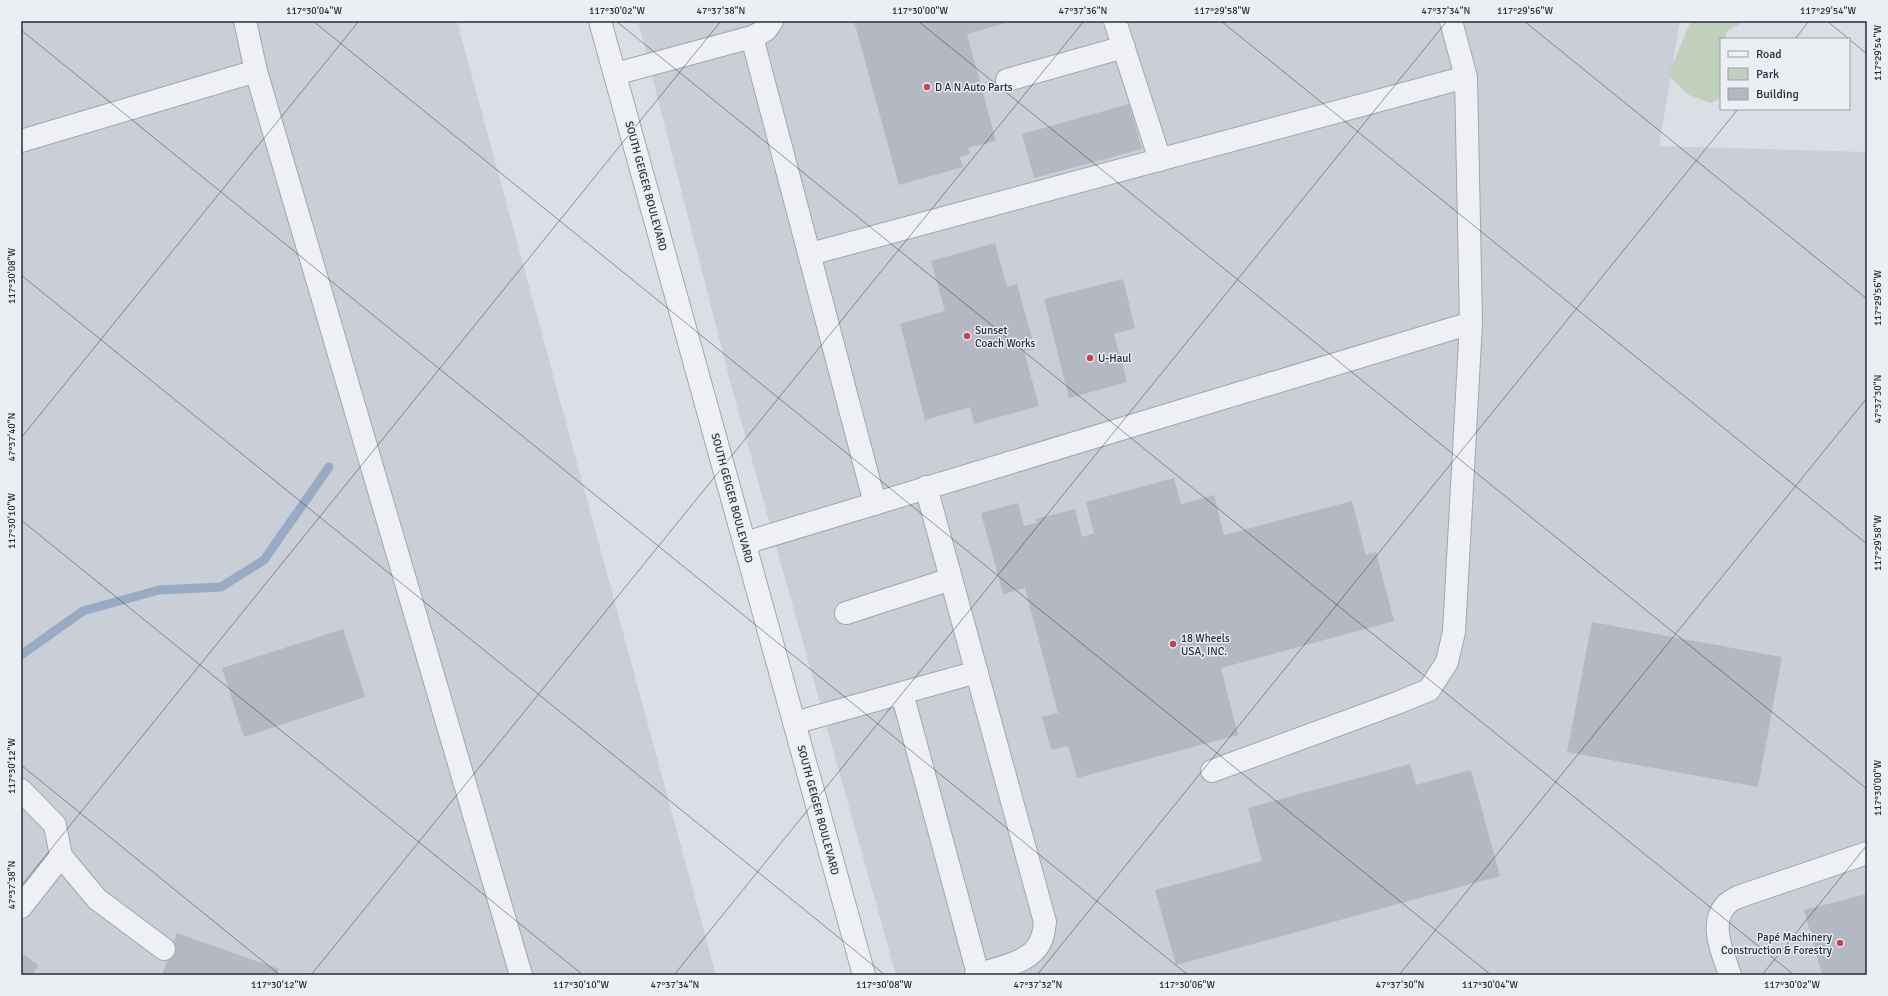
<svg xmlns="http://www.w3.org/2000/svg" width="1888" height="996" viewBox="0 0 1888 996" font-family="Signika,sans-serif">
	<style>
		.built { fill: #caced7 }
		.green { fill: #c1cfbd }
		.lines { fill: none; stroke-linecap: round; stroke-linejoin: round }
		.stream { stroke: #97abc5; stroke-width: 9 }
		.building { fill: #b3b8c2 }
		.minor-casing { stroke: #a1a6af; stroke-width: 24 }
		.minor { stroke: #eef0f4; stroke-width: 22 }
		.ticks { fill: none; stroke: #262d3b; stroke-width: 1; stroke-opacity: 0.45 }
		.poi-dot { fill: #c84350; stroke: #ebeef3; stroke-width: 1.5 }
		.labels { text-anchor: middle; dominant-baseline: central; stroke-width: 3; stroke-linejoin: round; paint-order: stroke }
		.poi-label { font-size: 11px; fill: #262d3b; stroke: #ebeef3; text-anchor: start }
		.street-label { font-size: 11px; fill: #262d3b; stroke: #ebeef3 }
		.neatline { fill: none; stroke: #262d3b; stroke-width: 1.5 }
		.ticks-label { font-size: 10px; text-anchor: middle; fill: #262d3b }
	</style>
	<rect width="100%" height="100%" fill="#dbdfe5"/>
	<path class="built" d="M21,21H457L716,975H21Z
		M638,21H1680L1659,146L1867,152V975H896L731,385Z"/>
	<path class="green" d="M1691,21H1745L1726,32L1725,39H1721V98L1711,103L1689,95L1668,75Z"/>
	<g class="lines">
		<path class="stream" d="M21,655L83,611L159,590L221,587L264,560L329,467"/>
	</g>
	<path class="building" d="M854,21H1012L967,34L996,141L968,148L970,154L960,157L963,167L899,185Z
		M1129,104L1142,149L1034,178L1022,134Z
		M995,243L1007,287L1017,284L1035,349L1024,351L1039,406L974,424L970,407L925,420L900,324L945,311L931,261Z
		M1123,279L1135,328L1114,334L1127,382L1069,398L1044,299Z
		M1174,478L1181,504L1214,495L1224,535L1352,501L1366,555L1376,552L1394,621L1221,668L1238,735L1077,778L1068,746L1051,750L1042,717L1058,713L1025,588L1003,594L981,513L1018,503L1024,526L1037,523L1036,519L1075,509L1082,537L1094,533L1086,502Z
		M1592,622L1782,657L1758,787L1567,752Z
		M343,629L365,697L244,737L222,668Z
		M1410,764L1416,785L1471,770L1500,876L1176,965L1155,890L1262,861L1248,808Z
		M1867,894V975H1822L1804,910Z
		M177,933L279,969L277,974L280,975H162Z
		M21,952L39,966L32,975H21Z"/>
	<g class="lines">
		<g class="minor-casing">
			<path id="minor" d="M245,21L256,71L521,975
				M600,21L864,975
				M1115,21L1160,160
				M752,37L875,504
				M615,74L752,37L766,30L772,21
				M1007,80L1124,47
				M21,141L256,71
				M810,254L1466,77
				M926,487L1045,922C1044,927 1044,935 1041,940C1033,963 997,968 976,975
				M745,543L1471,323
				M846,613L951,579
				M902,693L978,974
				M794,723L977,672
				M1212,771L1397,703L1429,690L1447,662L1454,632L1471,323L1466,77L1451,21
				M21,790L55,825L61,856L97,899L164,949
				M21,907L61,856
				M1730,975C1723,953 1709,926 1725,906C1728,902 1734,899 1738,897L1867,853"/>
		</g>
		<use href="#minor" class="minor"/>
	</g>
	<path class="ticks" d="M313,21L1491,975M616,21L1794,975M918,21L1867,789M1221,21L1867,544M1524,21L1867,299M1827,21L1849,39M21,30L1188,975M1795,39L1809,21M1849,39L1867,54M21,275L885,975M21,438L359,21M21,520L583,975M21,765L280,975M21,886L721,21M311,975L1084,21M674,975L1447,21M1037,975L1738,109M1399,975L1867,398M1762,975L1867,845"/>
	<g class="poi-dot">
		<circle cx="927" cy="87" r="4"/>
		<circle cx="967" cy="336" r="4"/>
		<circle cx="1090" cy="358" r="4"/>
		<circle cx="1173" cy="644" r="4"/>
		<circle cx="1840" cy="943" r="4"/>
	</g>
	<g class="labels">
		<g class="poi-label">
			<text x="935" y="87">D A N Auto Parts</text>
			<text x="975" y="330">Sunset<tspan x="975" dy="13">Coach Works</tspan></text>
			<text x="1098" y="358">U-Haul</text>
			<text x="1181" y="638">18 Wheels<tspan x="1181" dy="13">USA, INC.</tspan></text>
			<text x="1832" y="937" text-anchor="end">Papé Machinery<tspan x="1832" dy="13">Construction &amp; Forestry</tspan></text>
		</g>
		<g class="street-label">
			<text transform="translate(646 186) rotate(75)">SOUTH GEIGER BOULEVARD</text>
			<text transform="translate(732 498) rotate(75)">SOUTH GEIGER BOULEVARD</text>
			<text transform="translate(818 810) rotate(75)">SOUTH GEIGER BOULEVARD</text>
		</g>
	</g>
	<rect width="1888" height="996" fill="none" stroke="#ebeef3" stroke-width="44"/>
	<rect x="1720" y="38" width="130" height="72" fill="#ebeef3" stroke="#9ca1a9"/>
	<rect x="1728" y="51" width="20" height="6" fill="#eef0f4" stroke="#9ca1a9"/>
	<text x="1756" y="58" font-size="12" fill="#262d3b">Road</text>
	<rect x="1728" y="68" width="20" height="12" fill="#c1cfbd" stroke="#9ca1a9"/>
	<text x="1756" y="78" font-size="12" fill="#262d3b">Park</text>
	<rect x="1728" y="88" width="20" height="12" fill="#b3b8c2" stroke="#9ca1a9"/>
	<text x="1756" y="98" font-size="12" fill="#262d3b">Building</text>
	<rect x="22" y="22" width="1844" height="952" class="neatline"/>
	<g class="ticks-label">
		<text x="314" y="14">117°30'04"W</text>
		<text x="617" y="14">117°30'02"W</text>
		<text x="721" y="14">47°37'38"N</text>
		<text x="920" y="14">117°30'00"W</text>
		<text x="1083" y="14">47°37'36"N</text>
		<text x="1222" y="14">117°29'58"W</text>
		<text x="1446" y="14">47°37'34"N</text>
		<text x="1525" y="14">117°29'56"W</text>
		<text x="1828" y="14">117°29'54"W</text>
		<text transform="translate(1877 53) rotate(-90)" y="4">117°29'54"W</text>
		<text transform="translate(11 276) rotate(-90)" y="4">117°30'08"W</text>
		<text transform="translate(1877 298) rotate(-90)" y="4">117°29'56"W</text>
		<text transform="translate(1877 399) rotate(-90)" y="4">47°37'30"N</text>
		<text transform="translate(11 437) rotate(-90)" y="4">47°37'40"N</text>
		<text transform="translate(11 521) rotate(-90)" y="4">117°30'10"W</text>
		<text transform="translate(1877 543) rotate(-90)" y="4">117°29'58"W</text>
		<text transform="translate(11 766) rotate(-90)" y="4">117°30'12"W</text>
		<text transform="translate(1877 788) rotate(-90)" y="4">117°30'00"W</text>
		<text transform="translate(11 885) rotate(-90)" y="4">47°37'38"N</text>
		<text x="279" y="988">117°30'12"W</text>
		<text x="581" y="988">117°30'10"W</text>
		<text x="675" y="988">47°37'34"N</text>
		<text x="884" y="988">117°30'08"W</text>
		<text x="1038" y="988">47°37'32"N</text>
		<text x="1187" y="988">117°30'06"W</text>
		<text x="1400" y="988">47°37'30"N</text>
		<text x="1490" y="988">117°30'04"W</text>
		<text x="1792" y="988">117°30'02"W</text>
	</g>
</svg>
